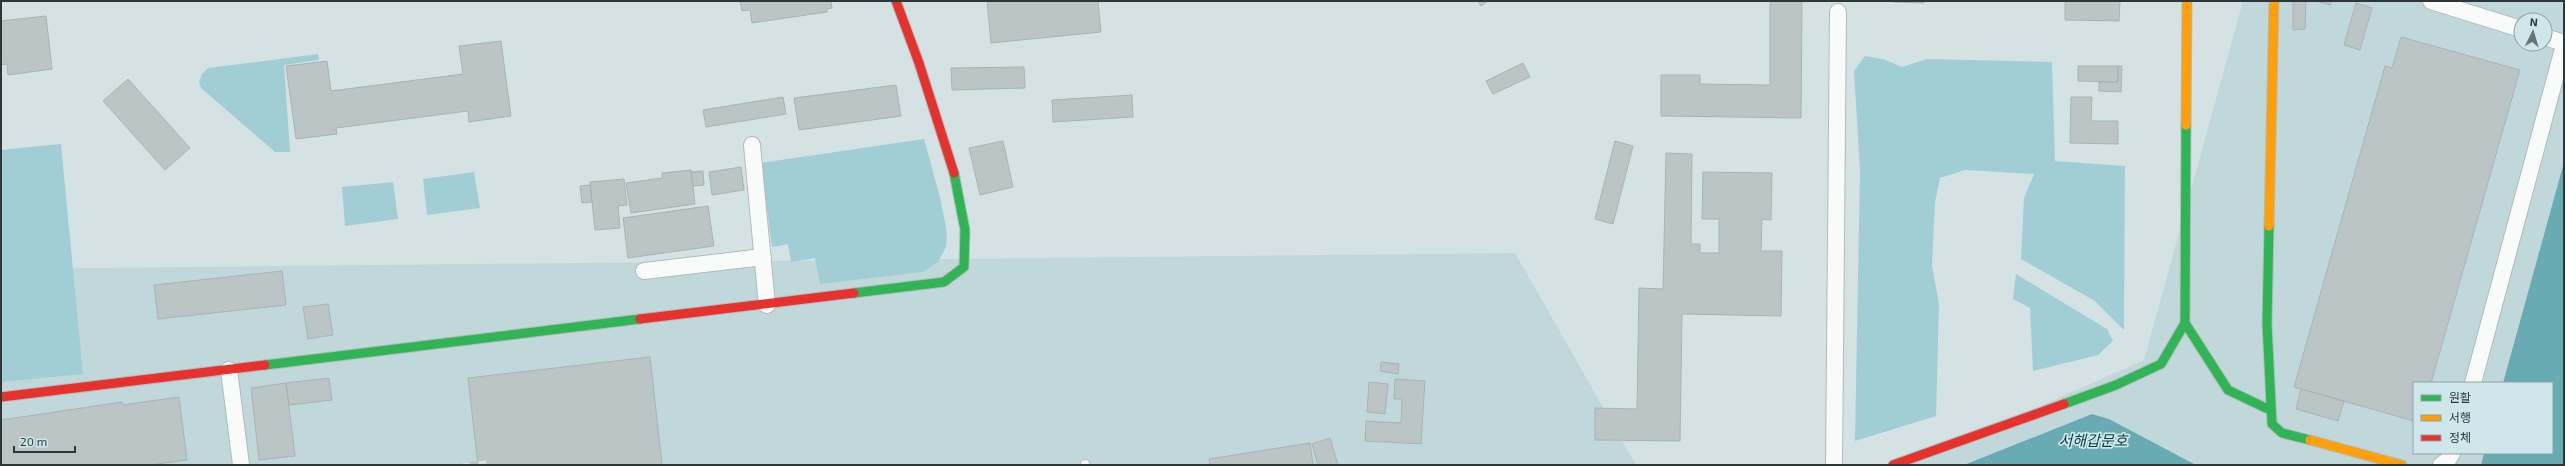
<svg xmlns="http://www.w3.org/2000/svg" width="2565" height="466" viewBox="0 0 2565 466" font-family="'Exo 2','Noto Sans KR',sans-serif">
	<style>
		.built { fill: #c1d8db; fill-rule: evenodd }
		.green { fill: #a0ced4 }
		.water { fill: #68abb2 }
		.building { fill: #bbc5c6; stroke: #a9b3b5 }
		.lines { fill: none; stroke-linecap: round; stroke-linejoin: round }
		.lane-casing { stroke: #b1babc; stroke-width: 10 }
		.street-casing { stroke: #b1babc; stroke-width: 18 }
		.fast-casing { stroke: #b1babc; stroke-width: 11 }
		.slow-casing { stroke: #b1babc; stroke-width: 11 }
		.jam-casing { stroke: #b1babc; stroke-width: 11 }
		.lane { stroke: #f9fbfb; stroke-width: 8 }
		.street { stroke: #f9fbfb; stroke-width: 16 }
		.fast { stroke: #30b455; stroke-width: 9 }
		.slow { stroke: #ff9f0a; stroke-width: 9 }
		.jam { stroke: #e5322d; stroke-width: 9 }
		.rail-casing { stroke: #c1c4c5; stroke-width: 4.5 }
		.rail { stroke: #cfe7ea; stroke-width: 3; stroke-dasharray: 9; stroke-linecap: butt }
		.labels { text-anchor: middle; dominant-baseline: central; stroke-width: 3.5; stroke-linejoin: round; paint-order: stroke }
		.water-label { font-size: 15px; font-style: italic; fill: #053e44; stroke: #cfe7ea }
	</style>
	<rect width="100%" height="100%" fill="#d5e2e4"/>
	<path class="built" d="M2243,1H2564V162L2503,383H2414V453H2484L2481,465H2196L2109,419L2092,414L1964,465H1908L2144,360ZM2521,20H2545V44H2521Z
		M1515,253L1636,465H1V269Z"/>
	<path class="green" d="M318,54L319,60L284,65L290,152H275L201,88L199,82L202,74L208,68Z
		M1865,56L1883,59L1902,67L1927,59L2052,62L2055,161L2125,166L2124,330L2095,301L2021,259L2024,198L2034,174L1965,170L1940,178L1935,202L1932,266L1939,304L1936,416L1855,441L1860,170L1854,71Z
		M924,139L940,197L947,233L946,247L938,262L923,272L820,284L815,258L791,262L788,244L772,247L761,163Z
		M61,144L83,374L1,382V150Z
		M474,172L480,208L427,215L423,179Z
		M393,182L398,219L345,226L342,187Z
		M2016,274L2107,329L2113,341L2098,355L2033,371L2030,308L2013,299Z"/>
	<path class="water" d="M2564,162V465H2481L2484,453H2552V383H2503Z
		M2092,414L2109,419L2196,465H1964Z"/>
	<path class="building" d="M740,1H831L832,8L827,9V12L752,23L750,10L742,11Z
		M987,1H1098L1101,32L991,43Z
		M1478,1H1488L1481,6Z
		M1770,1H1802L1801,118L1661,116V75H1700V84L1770,85Z
		M1893,1H1924V3L1893,2Z
		M2065,1H2120L2119,21L2065,20Z
		M2293,1H2306L2305,29L2293,30Z
		M2316,1H2332L2330,5Z
		M2356,3L2372,8L2360,50L2344,45Z
		M46,16L52,69L8,75L7,64L1,65V21Z
		M2401,37L2520,70L2431,383H2414V421L2294,387L2385,66L2392,68Z
		M501,41L511,116L469,122L468,111L336,128L337,134L296,139L286,66L327,61L331,91L463,74L459,46Z
		M1523,63L1530,77L1493,94L1486,81Z
		M2078,66H2118V82L2078,81Z
		M2118,66H2122L2121,92L2099,91V82H2118Z
		M1024,67L1025,88L952,90L951,68Z
		M128,79L190,148L165,170L103,101Z
		M896,85L901,116L799,130L794,98Z
		M1132,95L1133,117L1053,122L1052,100Z
		M783,97L786,114L706,127L703,110Z
		M2071,97H2092L2091,121H2118V144L2070,143Z
		M1003,141L1013,187L980,195L969,148Z
		M1615,141L1633,146L1613,224L1595,219Z
		M1666,153L1692,154L1691,244H1700V253H1719V219H1702L1703,172L1772,173L1771,220L1762,219L1761,251H1782L1781,316L1682,314L1680,441L1595,440V408L1637,409L1639,288L1663,289Z
		M741,167L744,190L712,195L709,172Z
		M691,170L695,204L631,213L626,183L662,178V173Z
		M703,171L704,185L693,186L691,172Z
		M624,179L627,205L618,206L620,228L595,230L590,182Z
		M590,185L592,202L582,203L580,186Z
		M708,206L714,246L628,258L623,218Z
		M282,271L286,305L158,319L154,285Z
		M328,304L333,335L308,339L303,307Z
		M650,357L662,465H478L468,378Z
		M1381,362L1399,364L1398,374L1380,371Z
		M329,378L332,400L289,405L286,383Z
		M1395,379L1425,381L1421,444L1365,441L1366,421L1401,423L1402,399H1394Z
		M1369,382L1388,384L1385,414L1367,412Z
		M286,383L295,456L259,460L251,388Z
		M2301,389L2344,401L2338,421L2296,409Z
		M179,397L187,460L149,465H1V420L122,402V405Z
		M1330,438L1338,465H1318L1312,444Z
		M1310,443L1313,465H1210L1209,459Z"/>
	<g class="lines">
		<g class="lane-casing">
			<path id="lane" d="M1085,464V465"/>
		</g>
		<g class="street-casing">
			<path id="street" d="M2431,1L2521,29
				M2545,37L2564,43
				M752,145L767,305
				M644,271L763,257
				M229,370L241,465
				M2473,383L2564,45
				M1834,465L1838,12
				M2441,465L2448,460L2452,453"/>
		</g>
		<g class="fast-casing">
			<path id="fast" d="M2269,226L2267,324L2272,424L2282,433L2310,440
				M854,293L944,282L964,267L965,230L954,173
				M2185,323L2228,390L2270,410
				M265,365L640,319
				M2064,404L2116,385L2161,364L2185,323L2186,125"/>
		</g>
		<g class="slow-casing">
			<path id="slow" d="M2186,125L2187,1
				M2269,226L2274,1
				M2310,440L2402,465"/>
		</g>
		<g class="jam-casing">
			<path id="jam" d="M896,1L919,63L954,173
				M640,319L854,293
				M1,397L265,365
				M1893,465L2064,404"/>
		</g>
		<use href="#lane" class="lane"/>
		<use href="#street" class="street"/>
		<use href="#fast" class="fast"/>
		<use href="#slow" class="slow"/>
		<use href="#jam" class="jam"/>
		<g class="rail-casing">
			<path id="rail" d="M461,465L486,462"/>
		</g>
		<use href="#rail" class="rail"/>
	</g>
	<g class="labels">
		<g class="water-label">
			<text x="2093" y="440">서해갑문호</text>
		</g>
	</g>
	<rect width="2565" height="466" fill="none" stroke="#2d3738" stroke-width="4"/>
	<rect x="2413" y="382" width="140" height="72" fill="#cfe7ea" stroke="#8ea1a3"/>
	<rect x="2421" y="395" width="20" height="6" fill="#30b455" stroke="#8ea1a3"/>
	<text x="2449" y="402" font-size="12" fill="#2d3738">원활</text>
	<rect x="2421" y="415" width="20" height="6" fill="#ff9f0a" stroke="#8ea1a3"/>
	<text x="2449" y="422" font-size="12" fill="#2d3738">서행</text>
	<rect x="2421" y="435" width="20" height="6" fill="#e5322d" stroke="#8ea1a3"/>
	<text x="2449" y="442" font-size="12" fill="#2d3738">정체</text>
	<g transform="translate(2533 32) rotate(5)"><circle r="19" fill="#cfe7ea" stroke="#8ea1a3"/>
	<path d="M0-3L7 15L0 10L-7 15Z" fill="#687374"/>
	<text y="-6" font-size="11" font-weight="bold" text-anchor="middle" fill="#2d3738">N</text>
	</g>
	<path d="M14 446v6h61v-6" fill="none" stroke="#2d3738" stroke-width="2"/>
	<text x="20" y="446" font-size="12" fill="#2d3738" stroke="#cfe7ea" stroke-width="3" paint-order="stroke">20 m</text>
</svg>
